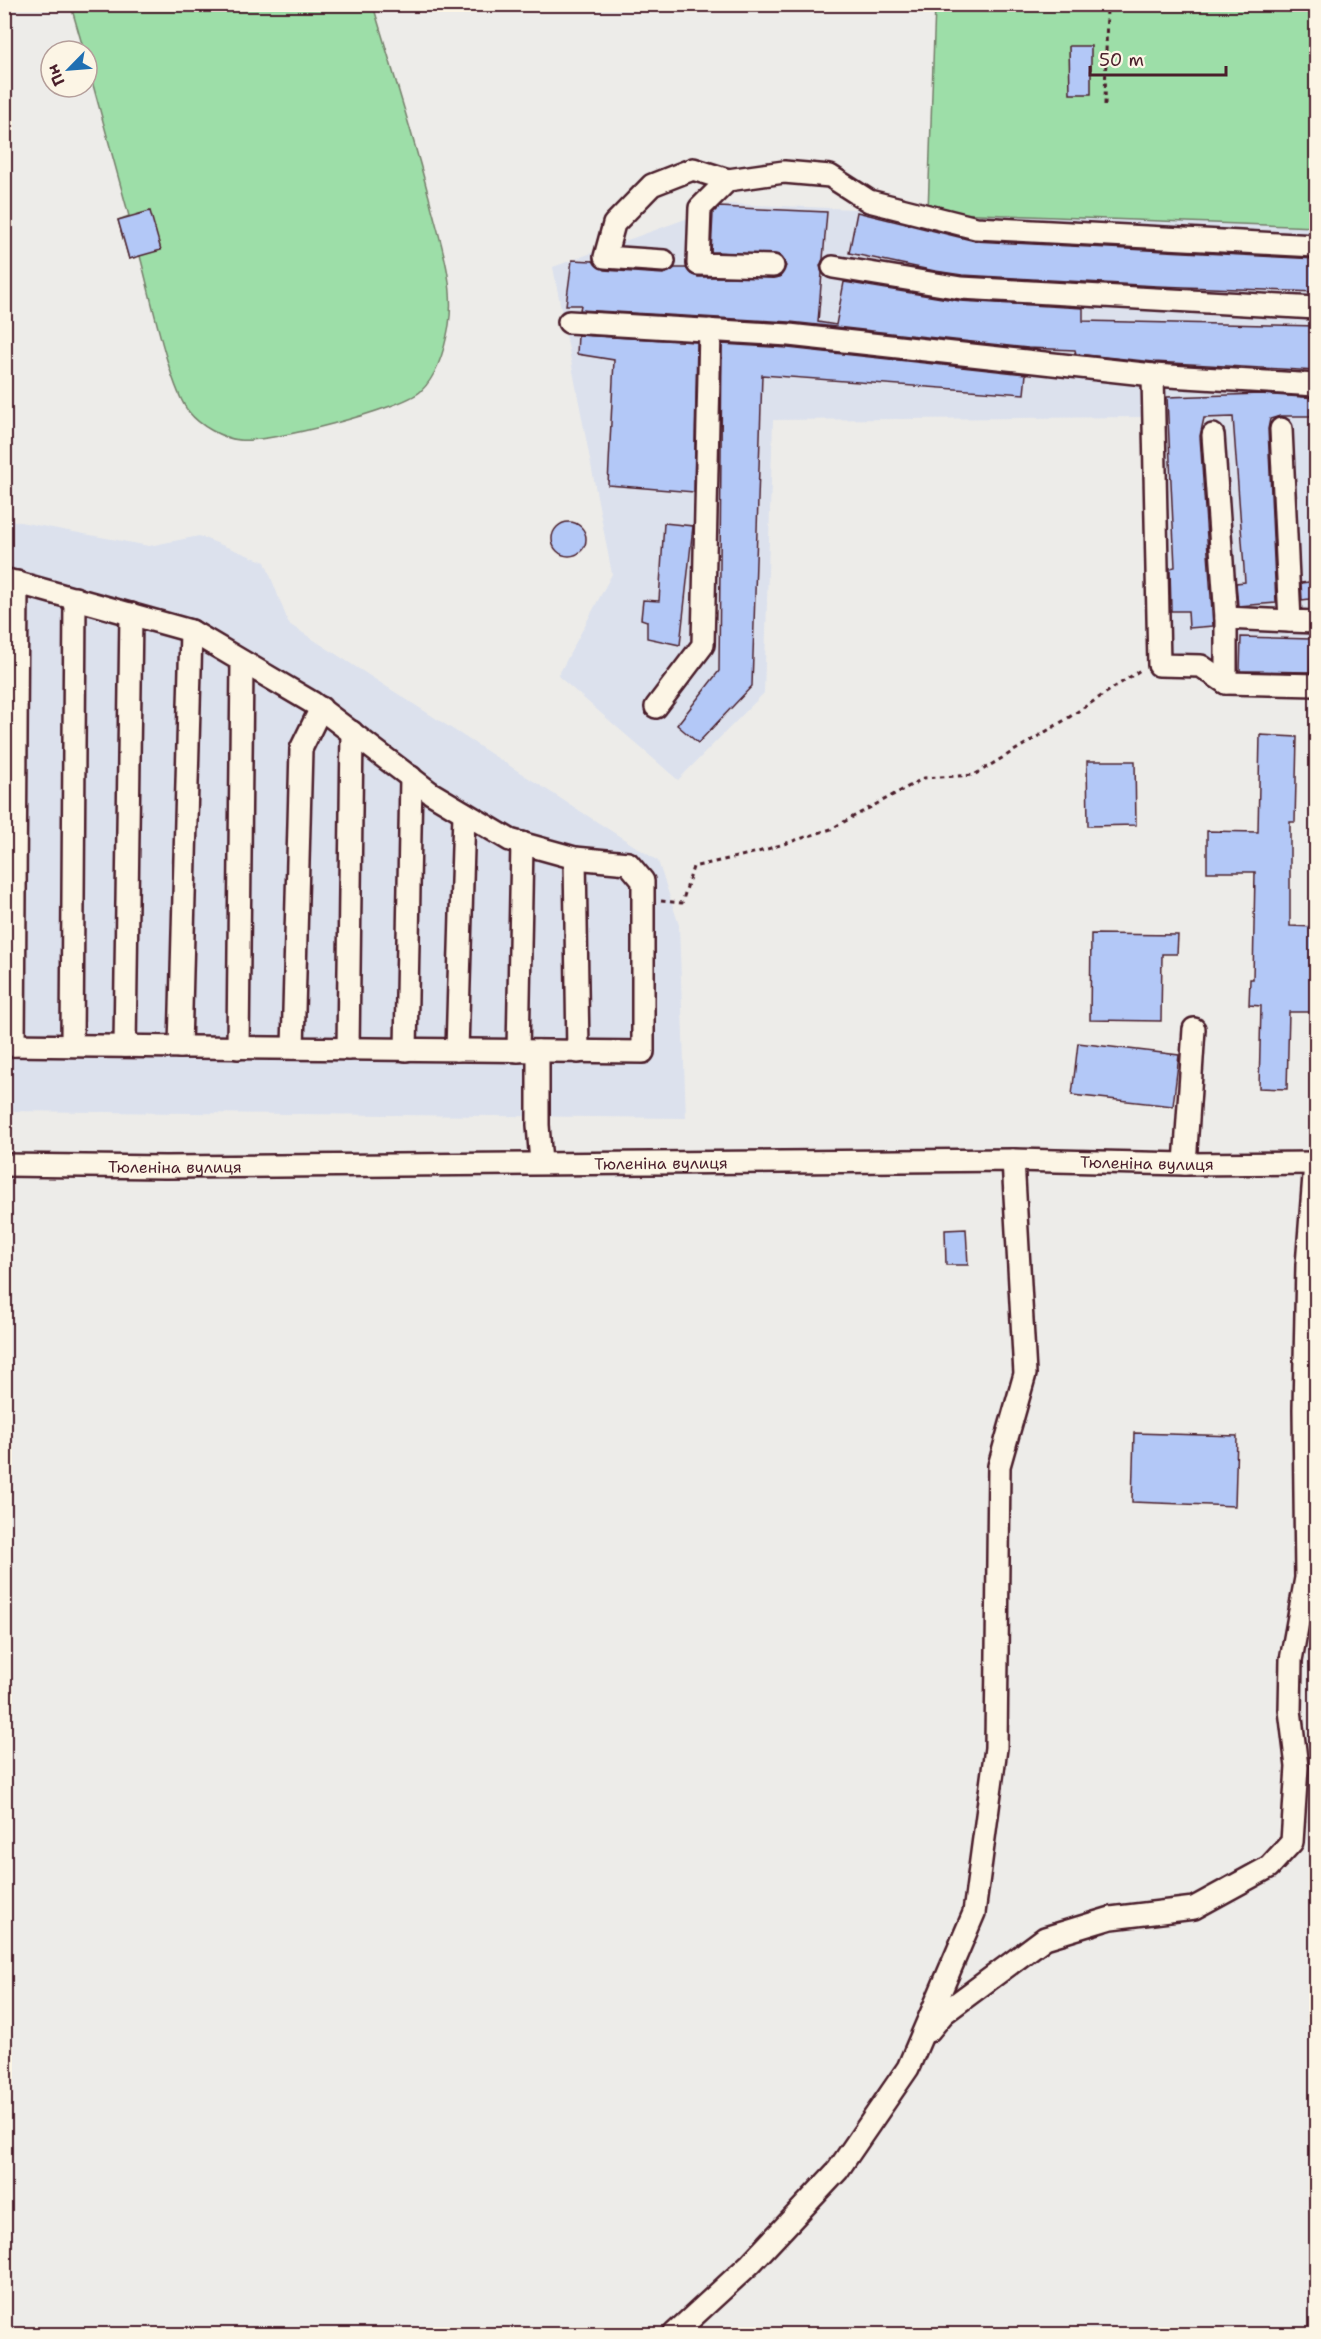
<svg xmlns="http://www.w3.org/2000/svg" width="1321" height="2339" viewBox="0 0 1321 2339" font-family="'Shantell Sans',sans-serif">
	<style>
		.built { fill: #dce1ed }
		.green { fill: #9ddea8; stroke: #747e6a; stroke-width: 1.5 }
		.building { fill: #b3c8f7; stroke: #4a1f2b; stroke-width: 1.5 }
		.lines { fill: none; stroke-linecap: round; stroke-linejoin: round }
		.minor-casing { stroke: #4a1f2b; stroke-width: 26 }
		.path { stroke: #4a1f2b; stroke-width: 3; stroke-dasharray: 4.5 4.5; stroke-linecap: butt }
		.minor { stroke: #fcf5e5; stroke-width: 21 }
		.labels { text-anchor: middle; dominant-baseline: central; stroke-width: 6; stroke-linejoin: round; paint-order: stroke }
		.street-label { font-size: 16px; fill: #4a1f2b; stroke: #fcf5e5 }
	</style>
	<rect width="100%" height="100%" fill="#edece9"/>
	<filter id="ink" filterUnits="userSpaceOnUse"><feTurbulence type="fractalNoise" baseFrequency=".0167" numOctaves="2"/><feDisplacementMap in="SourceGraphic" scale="12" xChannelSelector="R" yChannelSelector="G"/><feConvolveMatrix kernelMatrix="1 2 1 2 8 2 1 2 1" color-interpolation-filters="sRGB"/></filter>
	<g filter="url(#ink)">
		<path class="built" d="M727,204L1316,227V681L1149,676L1148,417L773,420L764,693L678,780L558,676L612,574L553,267Z
			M4,519L149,546L199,536L265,562L289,624L658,861L679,925L686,1118L5,1111Z"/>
		<path class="green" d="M76,4L373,5C393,73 415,140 432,209C442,246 455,287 449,325C445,348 438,375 421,391C402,409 266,444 239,440C222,438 200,426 189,412C170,390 149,289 140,256L129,259L118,220L129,216L87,63V51H84L71,6Z
			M935,5H1316V227L928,212Z"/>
		<path class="building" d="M1069,46H1091V94H1070Z
			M719,207L827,212L823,259L820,266L822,273L818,322L836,325L844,282L960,301L1083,308V321L1317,326V371L1154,362L1076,354L1075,350L1028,348L790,322L580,310L581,305H566L572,260L593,261L604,270L663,274L675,268H686L691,274L698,277H780L786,266L779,255L711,252L713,213Z
			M150,211L161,250L129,259L118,220Z
			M857,212L975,241L1317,259V292L1157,286L962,275L935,271L849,253Z
			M578,335L697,342L694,492L608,485L614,360L577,354Z
			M722,344L788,348L1026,374L1024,394L762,375L752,686L698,743L677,725L719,671Z
			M1260,394L1317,398V416H1280L1270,419L1268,429L1276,603L1238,606L1236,583L1245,582L1233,417L1204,418L1200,436L1213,626L1189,628L1188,611H1171L1170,568L1175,567L1167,397Z
			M552 539a17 17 0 1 1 34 0a17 17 0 1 1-34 0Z
			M664,523L693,526L680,645L647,638V621L641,619L643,600L659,601Z
			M1317,581V598L1302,600L1301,583Z
			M1241,637L1311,639L1310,672L1240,671Z
			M1260,735L1297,737L1295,822H1290V926L1317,927L1316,1012H1289L1287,1089L1259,1088L1261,1006L1249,1005L1250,979H1253L1255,872H1207V831L1258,832Z
			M1087,761H1135L1136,825L1088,826Z
			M1091,934L1178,935L1177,954H1162L1161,1021L1090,1020Z
			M1078,1043L1179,1055L1173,1106L1072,1095Z
			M966,1229L968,1265H946L945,1230Z
			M1134,1433L1237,1436L1235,1506L1132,1502Z"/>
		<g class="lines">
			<g class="minor-casing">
				<g id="minor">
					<path d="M664,261L605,257L614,224L652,185L693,169L728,180"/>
					<path d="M773,266L698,264L700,208L728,180L784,172L830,176L869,201L976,228L1316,246"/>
					<path d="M833,267L961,288L1316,308"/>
					<path d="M569,322L789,335L1153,375L1316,385"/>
					<path d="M1153,375L1159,665L1201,666L1226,683L1316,685"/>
					<path d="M1281,429L1290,621L1316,622"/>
					<path d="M1213,435L1226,618L1290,621"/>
					<path d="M4,579L191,631L313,703L431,793L510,840L575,858L628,863L643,881V1052L4,1045"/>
					<path d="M1226,618V683"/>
					<path d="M656,707L703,645L710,330"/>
					<path d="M575,858L578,1052"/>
					<path d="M14,1045L17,582"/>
					<path d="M72,1045L75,598"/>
					<path d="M125,1046L131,614"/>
					<path d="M180,1047L191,631"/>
					<path d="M238,1048L242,662"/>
					<path d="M293,1048L301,749L321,708"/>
					<path d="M348,1049L352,732"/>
					<path d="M406,1050L411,777"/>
					<path d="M457,1050L464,813"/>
					<path d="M518,1051L522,843"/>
					<path d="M538,1051V1125L541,1163"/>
					<path d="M1185,1164L1194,1029"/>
					<path id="s1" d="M4,1165L165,1167L1013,1160L1185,1164L1316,1163"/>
					<path d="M929,2031L944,2013L1045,1938L1111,1918L1194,1908L1269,1867L1292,1842L1297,1767L1290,1710L1291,1660L1306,1578L1304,1409L1307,1265L1315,1163"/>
					<path d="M674,2334L750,2264L838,2170L908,2068L974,1913L996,1748L999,1466L1025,1374L1013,1160"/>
				</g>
			</g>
			<path class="path" d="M1105,105L1107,4
				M661,901L682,903L693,867L758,852L831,829L924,778L974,775L1065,720L1142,669"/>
			<use href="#minor" class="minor"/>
		</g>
	</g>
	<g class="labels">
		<g class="street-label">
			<text stroke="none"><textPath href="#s1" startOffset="657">Тюленіна вулиця</textPath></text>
			<text stroke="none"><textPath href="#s1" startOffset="1143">Тюленіна вулиця</textPath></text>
			<text stroke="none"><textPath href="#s1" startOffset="171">Тюленіна вулиця</textPath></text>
		</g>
	</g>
	<rect width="1321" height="2339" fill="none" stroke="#fcf5e5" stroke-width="24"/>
	<rect x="12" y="12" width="1297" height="2315" fill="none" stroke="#4a1f2b" stroke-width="2" filter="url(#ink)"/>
	<g transform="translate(69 69) rotate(245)"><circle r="28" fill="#fcf5e5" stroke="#b59f9b" stroke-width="1.5"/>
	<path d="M0-4.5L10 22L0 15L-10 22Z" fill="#1f6fb2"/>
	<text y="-9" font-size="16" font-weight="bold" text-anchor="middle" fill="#4a1f2b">Пн</text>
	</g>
	<path d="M1090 66v9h136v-9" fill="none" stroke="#4a1f2b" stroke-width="3"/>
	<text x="1099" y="66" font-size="18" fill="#4a1f2b" stroke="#fcf5e5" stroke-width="4.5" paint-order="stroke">50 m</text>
</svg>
